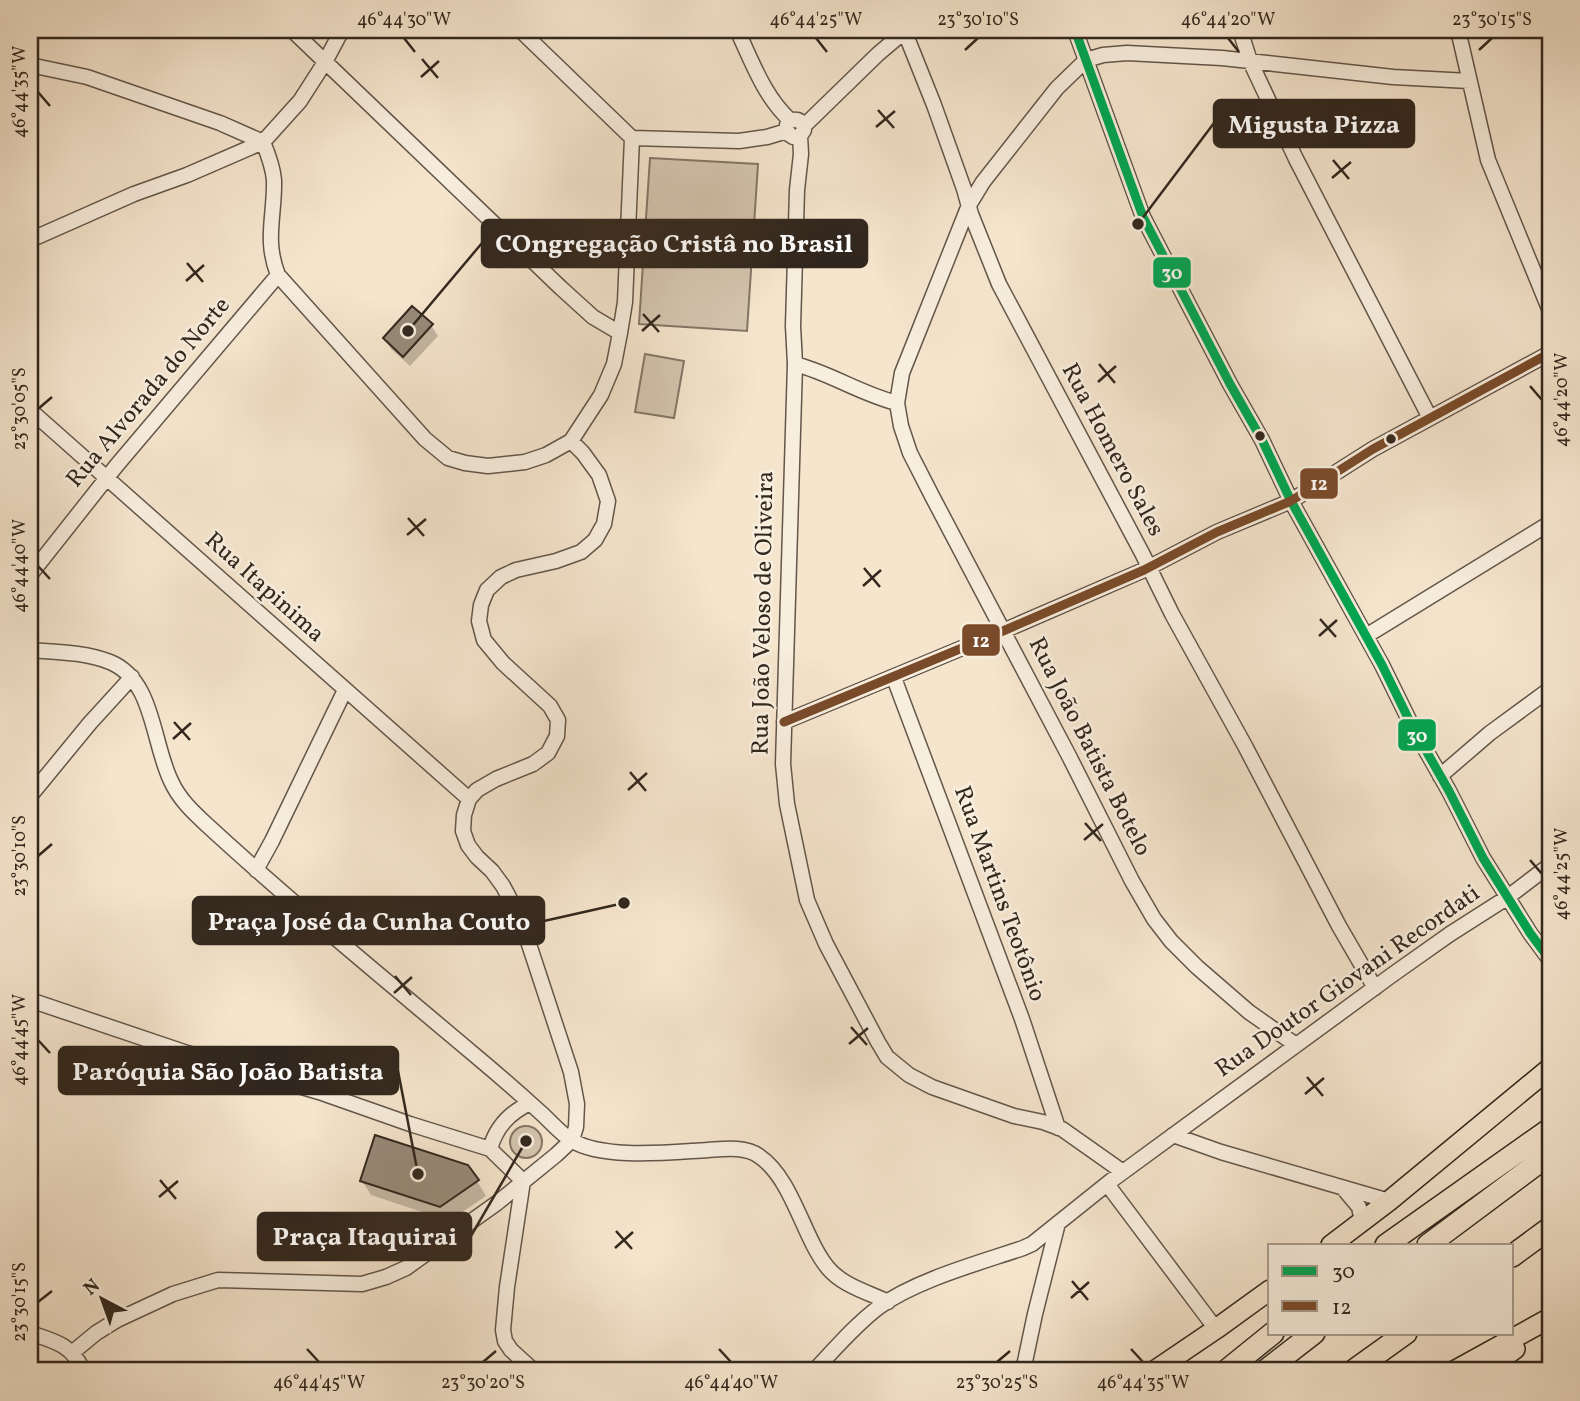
<svg xmlns="http://www.w3.org/2000/svg" width="1580" height="1401" viewBox="0 0 1580 1401" font-family="Vollkorn,serif">
	<style>
		.green { fill: #d4c5af; stroke: #837666; stroke-width: 2 }
		.shadow { fill: #0003 }
		.building { fill: #978a79; stroke: #32271e; stroke-width: 2 }
		.lines { fill: none; stroke-linecap: round; stroke-linejoin: round }
		.minor-casing { stroke: #63564a; stroke-width: 17 }
		.major-casing { stroke: #32271e; stroke-width: 22 }
		.highway-casing { stroke: #32271e; stroke-width: 24 }
		.minor { stroke: #f8eede; stroke-width: 14 }
		.major { stroke: #f5e5cd; stroke-width: 19 }
		.highway { stroke: #f5e5cd; stroke-width: 21 }
		.bus-1-casing { stroke: #f8eede; stroke-width: 14 }
		.bus-2-casing { stroke: #f8eede; stroke-width: 14 }
		.bus-1 { stroke: #00a651; stroke-width: 9 }
		.bus-2 { stroke: #7a4b2a; stroke-width: 9 }
		.ticks { fill: none; stroke: #32271e; stroke-width: 2.5 }
		.bus-dot { fill: #32271e; stroke: #f8eede; stroke-width: 2.5 }
		.labels { text-anchor: middle; dominant-baseline: central; stroke-width: 5; stroke-linejoin: round; paint-order: stroke }
		.street-label { font-size: 24px; fill: #32271e; stroke: #f8eede }
		.leader { fill: none; stroke: #32271e; stroke-width: 2.5 }
		.callout-dot { fill: #32271e; stroke: #f8eede; stroke-width: 2.5 }
		.callout { fill: #32271e; stroke: #32271e; stroke-width: 2.5 }
		.callout-label { font-size: 26px; text-anchor: middle; font-weight: bold; fill: #fff }
		.line-badge { stroke: #f8eede; stroke-width: 2.5 }
		.badge-label { font-size: 19px; text-anchor: middle; font-weight: bold; fill: #fff }
		.neatline { fill: none; stroke: #32271e; stroke-width: 2.5 }
		.ticks-label { font-size: 18px; text-anchor: middle; fill: #32271e }
	</style>
	<rect width="100%" height="100%" fill="#f5e5cd"/>
	<filter id="stains"><feTurbulence type="fractalNoise" baseFrequency=".00286" numOctaves="4"/><feColorMatrix values="0 0 0 0 .2 0 0 0 0 .09 0 0 0 0 .02 0 0 0 .5 -.17"/></filter>
	<radialGradient id="worn" r=".72"><stop offset=".6" stop-color="#630" stop-opacity="0"/><stop offset="1" stop-color="#630" stop-opacity=".3"/></radialGradient>
	<path class="green" d="M650,158L758,164L747,331L639,324Z
		M645,354L684,361L674,418L635,412Z
		M510 1142a16 16 0 1 1 32 0a16 16 0 1 1-32 0Z"/>
	<path class="shadow" d="M431,325L438,336L410,366L391,349L385,338Z
		M362,1181H477L486,1196L449,1221L371,1195Z"/>
	<path class="building" d="M412,306L433,324L403,357L383,338Z
		M375,1135L468,1165L479,1180L440,1207L360,1181Z"/>
	<g class="lines">
		<g class="minor-casing">
			<path id="minor" d="M292,30L561,288L593,317L620,333
				M737,30C752,61 764,97 791,121
				M904,30L934,105L964,189L971,214L999,284L1142,553L1172,614L1245,746L1339,926L1375,988
				M1075,30L1143,217L1230,384L1262,440L1291,501L1382,665L1412,726L1449,791L1483,858L1530,933L1550,960
				M1240,30L1250,61L1296,159L1430,418
				M1458,30L1488,160L1550,311
				M30,65L87,77L220,123L263,142C268,154 273,168 274,180C275,215 264,240 278,275L425,439L448,458L465,463L488,466L525,462L546,455L571,441L601,395L614,364L620,333L625,302L632,138L520,30
				M804,126L878,54L904,32
				M800,136L793,137L787,133V125C793,116 803,119 804,130L800,136L801,154L797,190L793,326L795,364L783,764L787,804L807,900L826,944L878,1042L887,1057L909,1075L932,1087L1014,1116L1043,1122L1062,1129L1123,1172
				M632,138L739,141L767,137L787,131
				M30,240L134,194L187,175L263,142L300,101L325,62L342,30
				M795,364C830,373 861,394 897,403
				M30,410L469,799
				M30,575L117,465L278,275
				M1366,636L1550,523
				M30,650C56,652 85,652 110,662C154,680 152,742 171,781C179,799 193,812 207,825C293,904 382,977 471,1052C495,1072 518,1092 541,1113C550,1121 560,1133 571,1140C603,1160 671,1152 708,1150C724,1149 745,1146 759,1156C793,1179 803,1238 828,1268C843,1286 868,1292 888,1302
				M894,678L1022,1019L1058,1128
				M784,722L1003,631L1144,570L1217,532L1291,501L1373,449L1550,353
				M1440,776L1490,733L1550,689
				M30,796L90,723L132,677
				M256,870L272,841L345,690
				M30,1000L187,1053L319,1092L410,1124L490,1149L523,1181
				M1296,1045L1249,1012L1197,967L1171,941L1154,919L1132,881L1069,756L932,496L910,453L901,426L897,403L902,373L969,205L983,182L1057,88L1086,60L1103,55L1127,53L1222,58L1393,77L1469,81
				M1173,1135L1221,1152L1389,1201
				M490,1149C496,1127 509,1113 530,1103
				M523,1181L507,1287L503,1330L505,1341L511,1350L534,1371
				M1107,1184L1216,1329
				M1343,1188L1359,1207L1362,1222
				M30,1333C54,1341 73,1345 83,1371
				M73,1352L96,1333L117,1320L173,1294L218,1280L362,1284L386,1277L406,1268L497,1203L556,1155L572,1140L576,1127L577,1104L571,1072L521,920L503,886L492,871L477,857L468,845L463,831L464,815L469,799L477,790L496,779L533,764L548,753L557,736L558,720L550,706L503,663L484,640L479,621L481,605L487,590L501,577L516,570L556,561L581,552L595,540L604,524L608,501L599,475L583,453L571,441
				M814,1371C834,1350 855,1325 879,1307C916,1280 979,1263 1023,1248L1032,1244L1112,1180L1392,975L1450,934L1508,897L1550,865
				M1023,1371L1035,1314L1058,1223"/>
		</g>
		<g class="major-casing">
			<path id="major" d="M1331,1245L1389,1201L1550,1068
				M1154,1371L1216,1329L1270,1290
				M1454,1371L1550,1318
				M1484,1371L1515,1349"/>
		</g>
		<g class="highway-casing">
			<path id="highway" d="M1386,1245L1550,1129
				M1428,1245L1550,1154
				M1512,1256L1550,1228
				M1226,1371L1273,1333
				M1265,1371L1314,1333
				M1353,1371L1406,1333"/>
		</g>
		<use href="#minor" class="minor"/>
		<use href="#major" class="major"/>
		<use href="#highway" class="highway"/>
		<g class="bus-1-casing">
			<path id="bus-1" d="M1075,30L1143,217L1230,384L1262,440L1291,501L1382,665L1412,726L1449,791L1483,858L1530,933L1550,960"/>
		</g>
		<g class="bus-2-casing">
			<path id="bus-2" d="M784,722L1003,631L1144,570L1217,532L1291,501L1373,449L1550,353"/>
		</g>
		<use href="#bus-1" class="bus-1"/>
		<use href="#bus-2" class="bus-2"/>
	</g>
	<path class="ticks" d="M404,38L415,52M816,38L827,52M1228,38L1239,52M965,50L978,38M1479,50L1492,38M422,59L438,78M421,77L439,61M38,92L50,106M878,110L894,128M876,127L895,111M1333,160L1349,179M1332,178L1351,162M187,263L203,282M186,281L204,265M643,314L659,332M642,331L660,315M1099,364L1115,383M1098,382L1116,366M1530,386L1542,400M38,409L52,397M408,518L424,536M407,535L426,519M38,566L50,579M864,568L880,587M863,586L881,570M1320,619L1336,637M1319,636L1337,620M174,722L190,740M173,739L191,723M630,772L646,791M628,790L647,773M1085,823L1101,841M1084,840L1103,824M38,856L52,844M1530,860L1542,874M395,976L411,995M394,993L412,977M851,1027L867,1045M38,1040L50,1053M849,1044L868,1028M1307,1077L1323,1096M1305,1094L1324,1078M160,1180L176,1199M159,1197L178,1181M616,1231L632,1249M615,1248L633,1232M1072,1281L1088,1300M1071,1298L1089,1282M38,1302L52,1291M307,1349L319,1362M719,1349L731,1362M1131,1349L1143,1362M483,1362L496,1351M997,1362L1010,1351"/>
	<g class="bus-dot">
		<circle cx="1260" cy="436" r="6"/>
		<circle cx="1391" cy="439" r="6"/>
	</g>
	<g class="labels">
		<g class="street-label">
			<text transform="translate(149 393) rotate(-50)">Rua Alvorada do Norte</text>
			<text transform="translate(1112 450) rotate(62)">Rua Homero Sales</text>
			<text transform="translate(264 588) rotate(42)">Rua Itapinima</text>
			<text transform="translate(764 613) rotate(-89)">Rua João Veloso de Oliveira</text>
			<text transform="translate(1089 747) rotate(63)">Rua João Batista Botelo</text>
			<text transform="translate(999 894) rotate(70)">Rua Martins Teotônio</text>
			<text transform="translate(1348 982) rotate(-35)">Rua Doutor Giovani Recordati</text>
		</g>
	</g>
	<path class="leader" d="M1138 224L1214 123M408 331L482 243M624 903L544 921M418 1174L398 1071M526 1141L471 1236"/>
	<g class="callout-dot">
		<circle cx="1138" cy="224" r="7"/>
		<circle cx="408" cy="331" r="7"/>
		<circle cx="624" cy="903" r="7"/>
		<circle cx="418" cy="1174" r="7"/>
		<circle cx="526" cy="1141" r="7"/>
	</g>
	<g class="callout">
		<rect x="1214" y="100" width="200" height="47" rx="7"/>
		<rect x="482" y="220" width="385" height="47" rx="7"/>
		<rect x="193" y="897" width="351" height="47" rx="7"/>
		<rect x="59" y="1047" width="339" height="47" rx="7"/>
		<rect x="258" y="1213" width="213" height="47" rx="7"/>
	</g>
	<g class="callout-label">
		<text x="1314" y="133">Migusta Pizza</text>
		<text x="674" y="252">COngregação Cristâ no Brasil</text>
		<text x="369" y="930">Praça José da Cunha Couto</text>
		<text x="228" y="1080">Paróquia São João Batista</text>
		<text x="365" y="1245">Praça Itaquirai</text>
	</g>
	<g class="line-badge">
		<rect x="1152" y="256" width="40" height="33" rx="7" fill="#00a651"/>
		<rect x="1299" y="467" width="40" height="33" rx="7" fill="#7a4b2a"/>
		<rect x="961" y="623" width="40" height="34" rx="7" fill="#7a4b2a"/>
		<rect x="1397" y="718" width="40" height="34" rx="7" fill="#00a651"/>
	</g>
	<g class="badge-label">
		<text x="1172" y="279">30</text>
		<text x="1319" y="490">12</text>
		<text x="981" y="647">12</text>
		<text x="1417" y="742">30</text>
	</g>
	<rect width="1580" height="1401" fill="none" stroke="#f5e5cd" stroke-width="77"/>
	<rect x="1268" y="1244" width="245" height="91" fill="#f8eede" stroke="#a99e91" stroke-width="2"/>
	<rect x="1282" y="1266" width="35" height="10" fill="#00a651" stroke="#a99e91" stroke-width="2"/>
	<text x="1332" y="1278" font-size="21" fill="#32271e">30</text>
	<rect x="1282" y="1301" width="35" height="10" fill="#7a4b2a" stroke="#a99e91" stroke-width="2"/>
	<text x="1332" y="1314" font-size="21" fill="#32271e">12</text>
	<g transform="translate(102 1299) rotate(319)" stroke="#f8eede" stroke-width="5" paint-order="stroke">
	<path d="M0-5L12 26L0 18L-12 26Z" fill="#32271e"/>
	<text y="-10" font-size="19" font-weight="bold" text-anchor="middle" fill="#32271e">N</text>
	</g>
	<rect x="38" y="38" width="1504" height="1324" class="neatline"/>
	<g class="ticks-label">
		<text x="404" y="25">46°44'30"W</text>
		<text x="816" y="25">46°44'25"W</text>
		<text x="978" y="25">23°30'10"S</text>
		<text x="1228" y="25">46°44'20"W</text>
		<text x="1492" y="25">23°30'15"S</text>
		<text transform="translate(19 92) rotate(-90)" y="6">46°44'35"W</text>
		<text transform="translate(1561 400) rotate(-90)" y="6">46°44'20"W</text>
		<text transform="translate(19 409) rotate(-90)" y="6">23°30'05"S</text>
		<text transform="translate(19 566) rotate(-90)" y="6">46°44'40"W</text>
		<text transform="translate(19 856) rotate(-90)" y="6">23°30'10"S</text>
		<text transform="translate(1561 874) rotate(-90)" y="6">46°44'25"W</text>
		<text transform="translate(19 1040) rotate(-90)" y="6">46°44'45"W</text>
		<text transform="translate(19 1302) rotate(-90)" y="6">23°30'15"S</text>
		<text x="319" y="1388">46°44'45"W</text>
		<text x="483" y="1388">23°30'20"S</text>
		<text x="731" y="1388">46°44'40"W</text>
		<text x="997" y="1388">23°30'25"S</text>
		<text x="1143" y="1388">46°44'35"W</text>
	</g>
	<rect width="100%" height="100%" filter="url(#stains)"/>
	<rect width="100%" height="100%" fill="url(#worn)"/>
</svg>
